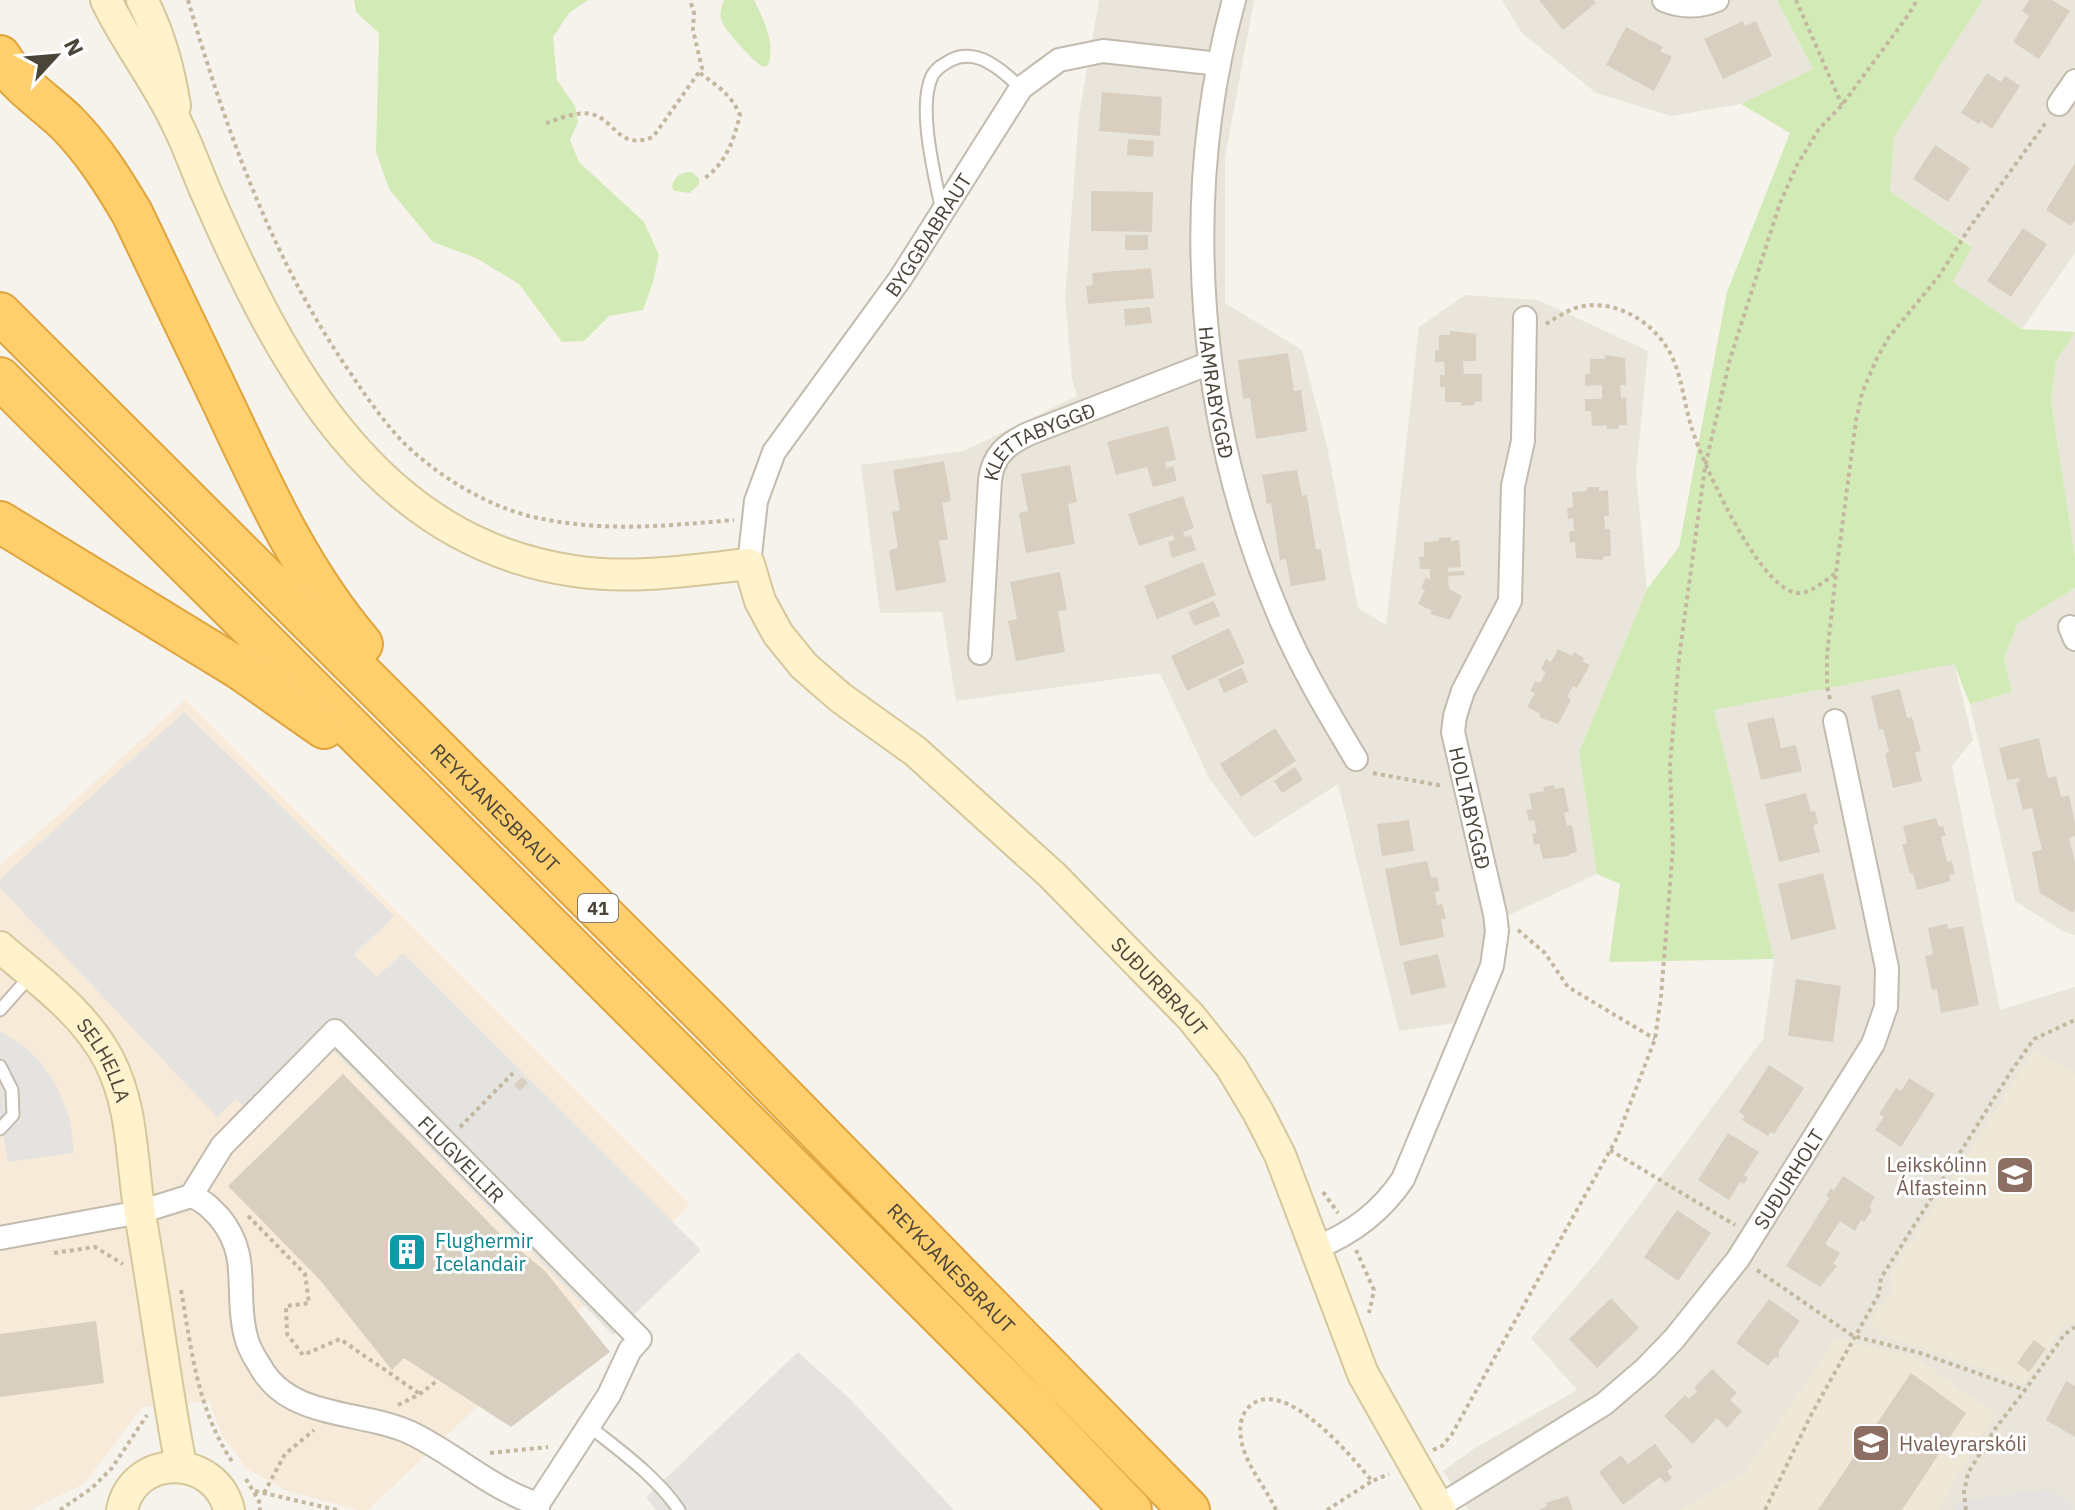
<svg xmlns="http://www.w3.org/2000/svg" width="2075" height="1510" viewBox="0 0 2075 1510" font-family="'IBM Plex Sans',sans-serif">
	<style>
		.residential { fill: #eae5da }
		.commercial { fill: #f7ead8 }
		.education { fill: #efe8d6 }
		.green { fill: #d2eab5 }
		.parking { fill: #e5e3e0 }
		.building { fill: #d8cfc1 }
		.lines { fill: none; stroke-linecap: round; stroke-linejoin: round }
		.lane-casing { stroke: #c2bbae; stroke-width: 15 }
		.street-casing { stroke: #c2bbae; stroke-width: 26 }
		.secondary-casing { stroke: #d6c79b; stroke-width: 34 }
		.highway-casing { stroke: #e0a43c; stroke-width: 44 }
		.path { stroke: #c4b79f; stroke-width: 4; stroke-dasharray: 4 4; stroke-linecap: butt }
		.lane { stroke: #fff; stroke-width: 11 }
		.street { stroke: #fff; stroke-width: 22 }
		.secondary { stroke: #fff3cd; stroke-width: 30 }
		.highway { stroke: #ffcf6e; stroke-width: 40 }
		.labels { text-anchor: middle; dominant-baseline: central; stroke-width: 6; stroke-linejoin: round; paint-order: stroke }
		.shield { fill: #fff; stroke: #817c74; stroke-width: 2 }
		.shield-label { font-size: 18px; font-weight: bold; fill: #4b4439 }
		.street-label { font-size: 20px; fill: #4b4439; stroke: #fff }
		.education-label { font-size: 20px; fill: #785e54; stroke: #fff; text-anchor: end }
		.culture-label { font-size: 20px; fill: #0d838f; stroke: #fff; text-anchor: start }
	</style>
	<rect width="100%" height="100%" fill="#f6f3ec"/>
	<path class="residential" d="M1099,0H1254L1225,158V303L1302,350L1327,446L1358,608L1386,625L1419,327L1465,295L1538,300L1648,351L1636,474L1647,589L1579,752L1597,874L1507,916L1500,969L1477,1020L1399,1031L1338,784L1254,838L1209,778L1160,673L956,701L942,612L880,613L861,465L964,451L1077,396L1072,378L1065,298L1079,115Z
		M1502,0H1777L1813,69L1741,104L1671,116L1596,93L1521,32Z
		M1983,0H2075V253L2022,329L1952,282L1972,246L1890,191L1894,137Z
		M2075,332V557L2051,401L2056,361Z
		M2075,588V935L2064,932L2015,901L1970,704L2012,692L2004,658L2018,623Z
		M1954,664L1973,740L1952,766L2000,1010L2075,987V1510H1469L1443,1471L1475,1448L1577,1390L1531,1338L1598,1261L1763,1039L1774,959L1714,710Z"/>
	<path class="commercial" d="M185,700L690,1205L368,1510H357L285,1490L246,1468L222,1435L209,1401L142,1407L84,1484L30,1510H0V865L64,810Z"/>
	<path class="education" d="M2034,1051L2075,1074V1323L2064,1324L2024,1385L1970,1363L1894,1340L1877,1331L1871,1320L1894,1287L1889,1276Z
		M1836,1339L1913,1356L1995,1414L1937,1510H1681L1744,1473Z"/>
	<path class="green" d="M354,0H588L569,13L553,37L557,80L575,106L578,122L570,140L579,162L644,222L659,255L653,282L643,310L609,316L584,341L562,342L519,284L476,258L433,242L389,189L376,152L379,33L356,12Z
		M724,0H754C763,18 776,44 768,65L763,67C753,61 723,29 721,19C719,12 722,6 724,0Z
		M1777,0H1983L1894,137L1890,191L1972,247L1953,282L2022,329L2075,332L2056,361L2051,401L2075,557V588L2018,623L2004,658L2012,692L1970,704L1954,664L1714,710L1774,959L1609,962L1620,884L1597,874L1579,752L1647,589L1679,547L1727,292L1790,133L1741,104L1813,69Z
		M692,172L699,179V184L690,193L674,191L672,187C673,177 682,171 692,172Z"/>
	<path class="parking" d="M184,712L394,916L354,955L377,977L403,953L701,1250L613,1335L316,1033L244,1107L236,1099L217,1117L0,888V879Z
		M0,1031L24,1046L41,1063L56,1085L70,1118L74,1153L8,1162L0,1116Z
		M798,1352L848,1397L954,1510H656L646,1497Z
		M2051,1489L2072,1505L2073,1510H1952L1961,1501Z"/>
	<path class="building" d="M1539,0H1593L1596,3L1563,30Z
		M2029,0H2052L2070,11L2039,59L2013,42L2029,16L2022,11Z
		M1743,21L1745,26L1756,21L1772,56L1723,79L1704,39Z
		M1626,27L1663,47L1660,51L1672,57L1654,91L1606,65Z
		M1987,73L2001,82L2005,76L2020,86L1992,129L1981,121L1979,124L1961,113Z
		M1102,92L1162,97L1160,136L1099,131Z
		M1128,139L1154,141L1153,157L1127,155Z
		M1935,145L1970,168L1948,202L1913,179Z
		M2075,163V220L2071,226L2046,210Z
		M1091,191L1153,192L1152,232L1091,231Z
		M2023,228L2047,244L2011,297L1987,281Z
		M1125,235H1148V250H1125Z
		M1151,268L1154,298L1088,304L1086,286L1093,285L1092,273Z
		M1150,307L1152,323L1125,326L1124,309Z
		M1450,331L1476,334V361H1463L1464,374H1482V401L1474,402V405L1461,406V402H1445V387H1440V375H1445L1444,362H1435V350H1439V335H1450Z
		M1288,353L1294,391L1301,390L1307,431L1256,439L1250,398L1243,399L1238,360Z
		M1605,355L1625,358L1626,385H1620L1621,398L1626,397L1627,425H1619L1618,429H1607V425L1592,426L1591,411H1585V399H1602V385L1585,386V374H1590V359H1605Z
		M1168,426L1176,460L1165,462L1166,468L1173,466L1177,481L1153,487L1147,467L1116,475L1107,442Z
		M944,461L951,501L942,503L948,539L939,541L946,582L896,591L889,550L898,548L892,512L900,510L893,470Z
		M1070,465L1077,502L1068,504L1075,544L1026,553L1019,513L1028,511L1021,474Z
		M1297,470L1302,496L1307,495L1316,549H1321L1326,580L1291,586L1286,559L1280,560L1271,503L1267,504L1262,475Z
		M1587,487H1599V491L1608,490L1609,516H1604L1605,529H1610L1611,556L1603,557V560L1576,558L1575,542L1570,543L1569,531H1574L1573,518L1568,519L1567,508L1573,507L1572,492L1587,491Z
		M1183,496L1194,528L1183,532L1185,537L1191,535L1196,550L1172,558L1168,542L1174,540L1173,535L1139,546L1128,514Z
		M1451,537V541L1459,540L1461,567L1448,568V572L1464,571L1465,575L1448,576L1449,589L1462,596L1450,620L1430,614L1432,611L1418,604L1425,590L1421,588L1426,577L1430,580V569H1420L1419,557H1424V542L1439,541L1438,538Z
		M1203,562L1216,595L1157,619L1144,586Z
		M1060,572L1067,610L1058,611L1065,652L1016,661L1008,621L1017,619L1010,582Z
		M1214,601L1220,616L1194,626L1188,612Z
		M1229,628L1245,663L1187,691L1171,656Z
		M1558,649L1572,656L1574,652L1584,658L1582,661L1590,665L1577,688L1573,686L1567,697L1571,700L1558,724L1539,717L1541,714L1527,707L1535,693L1530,691L1535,681L1540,683L1546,672L1541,669L1546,659L1551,662Z
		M1242,668L1248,682L1224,693L1218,679Z
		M1900,689L1907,718L1912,717L1916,733L1921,751L1915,753L1922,781L1893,788L1885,753L1889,752L1883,729L1879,730L1871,696Z
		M1774,717L1781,748L1796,745L1802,771L1761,780L1747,723Z
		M1275,728L1296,761L1241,797L1220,764Z
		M2039,738L2048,778L2056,776L2061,797L2069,795L2075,822V836L2069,838L2075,862V908L2073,913L2040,893L2032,852L2042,850L2032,808L2023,810L2016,783L2020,781L2019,778L2007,780L1999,748Z
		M1295,767L1303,780L1282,793L1274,781Z
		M1554,785L1555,789L1564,787L1569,812L1564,813L1567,826L1572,825L1577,852L1569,854V856L1543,859L1539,844L1534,845L1532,834L1537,833L1534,820L1529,821L1526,810L1532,809L1529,794L1544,791L1543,787Z
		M1806,793L1811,812L1815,811L1818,824L1813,825L1820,852L1779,862L1765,804Z
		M1936,818L1939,827L1943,826L1946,836L1941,837L1947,862L1952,861L1955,874L1949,875L1951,881L1917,890L1913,873L1910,874L1902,844L1907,843L1903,826Z
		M1409,820L1414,851L1382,856L1377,824Z
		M1427,861L1431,878L1437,877L1440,891L1435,892L1437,905L1442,904L1446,919H1441L1444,937L1400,946L1385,869Z
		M1823,873L1836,929L1791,940L1778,884Z
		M1947,924L1948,929L1963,926L1979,1005L1941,1013L1937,989L1932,990L1925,956L1933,954L1928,928Z
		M1438,954L1446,987L1411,995L1403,962Z
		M1796,979L1841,986L1833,1042L1788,1036Z
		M1769,1065L1804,1088L1774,1134L1771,1132L1768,1136L1742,1120L1745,1116L1739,1112Z
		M343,1074L498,1232L545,1271L610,1352L511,1427L404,1358L392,1370L320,1280L228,1186Z
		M522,1077L528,1083L520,1091L514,1085Z
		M1909,1078L1935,1094L1901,1147L1875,1130L1884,1117L1879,1114L1896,1088L1901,1091Z
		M1728,1133L1759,1152L1744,1175L1748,1178L1744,1184L1740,1182L1729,1200L1698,1180Z
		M1843,1176L1875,1197L1869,1207L1872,1210L1864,1222L1861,1220L1855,1231L1840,1221L1825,1244L1840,1253L1833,1264L1837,1266L1820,1287L1786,1266L1829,1198L1826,1196L1831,1188L1834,1190Z
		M1677,1210L1711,1233L1678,1281L1644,1257Z
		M1611,1298L1639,1328L1597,1368L1569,1339Z
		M1769,1299L1800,1321L1779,1350V1357L1774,1358L1768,1366L1736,1343Z
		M96,1321L104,1383L0,1397V1334Z
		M2034,1340L2046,1349L2029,1372L2017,1363Z
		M1712,1369L1737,1393L1730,1400L1742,1411L1727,1428L1717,1418L1693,1444L1664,1416L1685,1395L1689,1399L1697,1391L1694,1388Z
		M1911,1373L1966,1413L1902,1510H1818Z
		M2066,1381L2075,1386V1437L2046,1420Z
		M1655,1444L1673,1467L1667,1471L1672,1478L1665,1483L1660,1477L1623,1505L1599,1472L1621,1455L1628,1464Z
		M1568,1496L1573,1510H1539L1547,1506L1545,1503Z"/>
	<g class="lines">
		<g class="lane-casing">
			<path id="lane" d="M942,211C935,177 917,108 932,76C936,68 944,64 951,60C978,47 1003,71 1021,88
				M0,1010L32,974
				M0,1066L12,1090L13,1115L0,1129
				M589,1426C620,1451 656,1476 679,1510"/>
		</g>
		<g class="street-casing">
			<g id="street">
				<path id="s1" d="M1234,0C1178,203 1198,428 1281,620C1302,669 1329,714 1356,759"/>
				<path d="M1664,0C1681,7 1700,7 1717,0"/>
				<path d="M2059,104L2075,81"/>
				<path id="s2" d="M749,564L756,501L774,452L900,279L1021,88L1059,60L1103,51L1219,64"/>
				<path d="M2070,627L2075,639"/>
				<path id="s3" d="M980,653L990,480C993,455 1007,444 1028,434L1210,363"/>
				<path d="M191,1196C203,1200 211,1208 220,1218C251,1256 235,1290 245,1333C247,1344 254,1357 260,1366C289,1420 362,1410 411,1433C455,1454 491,1489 538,1504"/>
				<path id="s4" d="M0,1238L140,1212L191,1196L222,1146L335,1031L640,1339L630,1350L609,1395L538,1504V1510"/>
				<path d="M1316,1248C1353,1233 1381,1212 1403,1179L1492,966L1497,931L1495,914L1453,732L1455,716L1463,691L1510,601L1513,486L1523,441L1525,318"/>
				<path id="s5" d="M1438,1507L1604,1404L1646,1368L1674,1339L1738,1259L1873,1044L1886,1007L1887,968L1835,721"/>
			</g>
		</g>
		<g class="secondary-casing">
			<g id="secondary">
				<path id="s6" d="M106,0C127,44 158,82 178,126C190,150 198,175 209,199C282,365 375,542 574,571C632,580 691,570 749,564L760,601L778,634L804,666L841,698L915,751L1052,875L1191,1017L1231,1067L1258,1112L1280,1155L1363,1374L1440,1510"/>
				<path d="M142,0C160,34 169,68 175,106"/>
				<path id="s7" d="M0,947C40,982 84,1012 109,1060C134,1109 131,1161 140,1214C155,1298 165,1382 181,1466"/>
				<path d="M122,1510C134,1452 216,1454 229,1510"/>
			</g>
		</g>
		<g class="highway-casing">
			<g id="highway">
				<path d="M0,56C16,84 44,101 66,122C93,149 113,181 132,213C163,278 194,342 225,407C264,490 302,574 362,644"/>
				<path id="s8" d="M0,313L709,1020L1189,1510"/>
				<path d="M0,378L1039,1414L1131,1510"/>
				<path d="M0,522L240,669L324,728"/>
			</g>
		</g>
		<path class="path" d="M188,0C226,130 272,259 349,371C365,395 381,418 400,439C433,473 483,504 529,516C600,533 663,526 734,520
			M1796,0L1842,105
			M700,73C717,86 731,94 740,115C733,142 726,164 702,180
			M546,123C559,119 577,111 591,114C615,119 618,151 653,137L702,68L693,30L694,13L690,0
			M1546,324C1554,319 1563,313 1573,309C1614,294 1661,325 1675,364C1683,385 1685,407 1692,429C1703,464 1756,581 1793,592C1808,597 1824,581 1836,573
			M1830,699L1827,686V655L1836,573L1856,421L1862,393L1877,358L1889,337L1939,276L1970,227L2047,121
			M1373,773L1443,786
			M1518,930L1545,953L1568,987L1655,1039
			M460,1127L513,1073
			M1610,1150L1735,1225
			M1323,1192L1338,1213
			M248,1216L305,1274L309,1303L286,1306L287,1334L303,1355L340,1339L420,1394
			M1356,1250L1374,1290L1369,1313
			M54,1253L95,1247L123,1264
			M1757,1270L1853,1336L1920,1353L2025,1390
			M181,1290C192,1352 197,1409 233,1463
			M398,1405L420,1394L438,1380
			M1433,1450L1442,1446L1452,1434L1617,1138L1655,1039L1661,996L1673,848L1670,766L1679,658L1705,467L1730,359L1780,203L1797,165L1819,129L1842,105L1909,14L1917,0
			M490,1453L548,1447
			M246,1479L259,1501L260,1510
			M255,1491L337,1510
			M264,1493L285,1454L314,1430
			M60,1510L92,1488L112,1468L147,1415
			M1276,1510C1266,1488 1248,1468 1242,1444C1239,1430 1239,1415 1251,1405C1286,1377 1352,1457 1372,1481L1389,1474
			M1327,1510L1372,1481
			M1765,1510L1811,1415L1879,1294L1881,1278L2012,1070L2034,1039L2075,1020
			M1966,1510L1964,1492L1968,1473L1995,1429L2025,1390L2064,1335L2075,1327"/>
		<use href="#lane" class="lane"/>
		<use href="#street" class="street"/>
		<use href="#secondary" class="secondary"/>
		<use href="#highway" class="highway"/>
	</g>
	<defs>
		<g id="school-square" transform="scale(2)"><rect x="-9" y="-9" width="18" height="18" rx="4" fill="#8d6e63" stroke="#fff"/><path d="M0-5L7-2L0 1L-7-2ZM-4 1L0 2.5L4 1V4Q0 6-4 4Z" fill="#fff"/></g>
		<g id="building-square" transform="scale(2)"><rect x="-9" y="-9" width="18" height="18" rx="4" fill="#0f9aa8" stroke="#fff"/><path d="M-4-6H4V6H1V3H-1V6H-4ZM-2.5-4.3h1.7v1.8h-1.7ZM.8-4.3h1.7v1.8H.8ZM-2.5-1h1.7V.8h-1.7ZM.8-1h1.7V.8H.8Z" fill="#fff"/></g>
	</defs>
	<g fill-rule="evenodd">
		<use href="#school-square" x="2015" y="1175"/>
		<use href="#building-square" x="407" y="1252"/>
		<use href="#school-square" x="1871" y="1443"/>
	</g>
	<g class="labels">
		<rect class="shield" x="578" y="894" width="40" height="28" rx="6"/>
		<g class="shield-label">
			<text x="598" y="908">41</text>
		</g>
		<g class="street-label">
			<text stroke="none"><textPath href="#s2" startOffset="382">BYGGÐABRAUT</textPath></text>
			<text stroke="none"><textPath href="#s1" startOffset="396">HAMRABYGGÐ</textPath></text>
			<text stroke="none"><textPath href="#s3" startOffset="240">KLETTABYGGÐ</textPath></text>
			<text stroke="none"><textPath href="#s8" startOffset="700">REYKJANESBRAUT</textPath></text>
			<text transform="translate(1470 808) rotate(77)">HOLTABYGGÐ</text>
			<text stroke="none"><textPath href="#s6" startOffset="1544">SUÐURBRAUT</textPath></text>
			<text stroke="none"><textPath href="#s7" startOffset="156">SELHELLA</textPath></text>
			<text stroke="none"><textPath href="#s4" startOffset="596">FLUGVELLIR</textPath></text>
			<text stroke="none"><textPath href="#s5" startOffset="488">SUÐURHOLT</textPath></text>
			<text stroke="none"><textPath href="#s8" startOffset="1348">REYKJANESBRAUT</textPath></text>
		</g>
		<g class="education-label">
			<text x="1987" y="1164">Leikskólinn<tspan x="1987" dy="23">Álfasteinn</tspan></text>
			<text x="1899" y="1443" text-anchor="start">Hvaleyrarskóli</text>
		</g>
		<g class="culture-label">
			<text x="435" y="1240">Flughermir<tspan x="435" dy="23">Icelandair</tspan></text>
		</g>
	</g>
	<g transform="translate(56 56) rotate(64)" stroke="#ffffff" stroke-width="6" paint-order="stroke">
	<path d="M0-6L14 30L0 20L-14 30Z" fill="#4b4439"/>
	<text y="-12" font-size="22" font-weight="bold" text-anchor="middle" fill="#4b4439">N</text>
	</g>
</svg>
